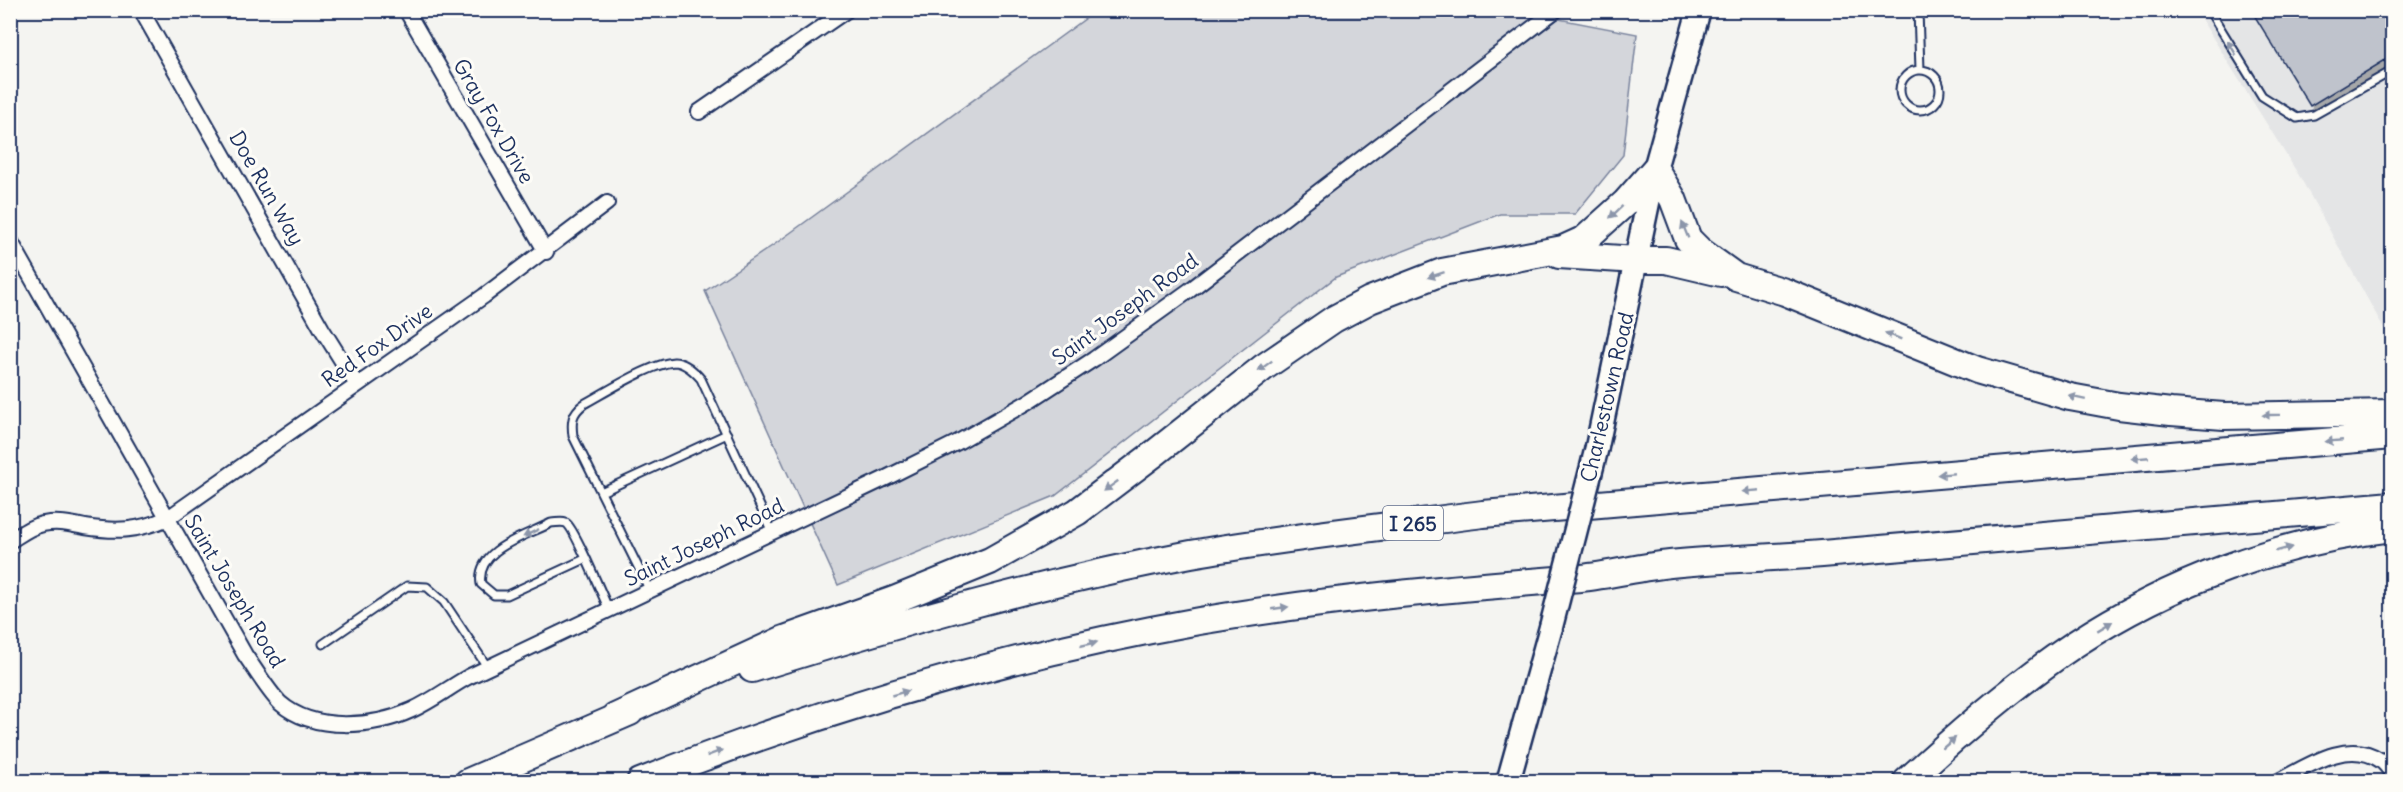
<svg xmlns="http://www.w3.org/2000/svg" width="2403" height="792" viewBox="0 0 2403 792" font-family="Delius,sans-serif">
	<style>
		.built { fill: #e4e5e6 }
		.green { fill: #d4d6db; stroke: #78829c; stroke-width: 1.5 }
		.building { fill: #bfc3cc; stroke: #1b2f5e; stroke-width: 1.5; filter: url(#shadow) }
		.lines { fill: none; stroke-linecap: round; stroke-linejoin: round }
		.lane-casing { stroke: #1b2f5e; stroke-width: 11 }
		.street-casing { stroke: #1b2f5e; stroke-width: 18 }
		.primary-casing { stroke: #1b2f5e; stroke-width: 27 }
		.highway-casing { stroke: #1b2f5e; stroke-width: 30 }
		.lane { stroke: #fdfcf7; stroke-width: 7 }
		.street { stroke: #fdfcf7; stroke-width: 14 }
		.primary { stroke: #fdfcf7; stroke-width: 22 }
		.highway { stroke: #fdfcf7; stroke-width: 26 }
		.primary-bridge-casing { stroke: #1b2f5e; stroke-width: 27; stroke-linecap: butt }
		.primary-bridge { stroke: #fdfcf7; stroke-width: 22 }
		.oneway { fill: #8c96aa }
		.labels { text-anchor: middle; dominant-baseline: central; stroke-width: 6; stroke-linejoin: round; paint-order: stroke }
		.shield { fill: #fdfcf7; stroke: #5f6c8c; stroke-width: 1.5 }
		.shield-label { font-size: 20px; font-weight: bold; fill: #1b2f5e }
		.street-label { font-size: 21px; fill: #1b2f5e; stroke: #fdfcf7 }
	</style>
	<defs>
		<filter id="shadow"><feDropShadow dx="5" dy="5" stdDeviation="0" flood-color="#0004"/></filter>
	</defs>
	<rect width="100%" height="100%" fill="#f4f4f1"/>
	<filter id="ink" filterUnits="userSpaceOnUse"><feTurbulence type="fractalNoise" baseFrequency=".0167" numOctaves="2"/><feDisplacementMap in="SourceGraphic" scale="12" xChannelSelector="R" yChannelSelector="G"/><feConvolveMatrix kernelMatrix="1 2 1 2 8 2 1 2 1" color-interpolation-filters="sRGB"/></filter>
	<g filter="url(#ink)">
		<path class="built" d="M2196,11H2392V334H2387L2300,177Z"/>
		<path class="green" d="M1512,10L1637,34L1623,155L1575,214H1500L1336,277L1055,496L838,585L705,291L775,244L1096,11Z"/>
		<path class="building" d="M2251,10H2392V56L2310,106Z"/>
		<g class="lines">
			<g class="lane-casing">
				<path id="lane" d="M1918,10L1920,70
					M2209,10L2262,96L2297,118L2314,115L2392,71
					M1900 90a20 20 0 1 1 40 0a20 20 0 1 1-40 0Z
					M601,492L727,434
					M585,559L507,595H494L481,584C475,549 526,536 551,523C556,523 561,521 566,523C574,527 603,597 609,610
					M650,591L573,436C571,421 572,413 584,404C606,392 650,364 674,362C685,362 694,371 701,379L772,532
					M323,644L407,586L427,587L444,602L488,668"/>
			</g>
			<g class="street-casing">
				<path id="street" d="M141,10L322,329L357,385
					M406,10L546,252
					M699,112L847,10
					M10,240L245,655C255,669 268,691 280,703C314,733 375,727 412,710C432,701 450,687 468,677L886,478L958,442L1028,402L1094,359L1190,290L1556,10
					M10,541C21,534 31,526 43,524C58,521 71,524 85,527C117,532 138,531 168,518L484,296L607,203
					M2277,782C2306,767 2347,738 2380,760C2385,763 2389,769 2392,774"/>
			</g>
			<g class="primary-casing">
				<path id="primary" d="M1597,447L1655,169L1699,10
					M1508,782L1551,627"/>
			</g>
			<g class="highway-casing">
				<path id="highway" d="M1559,255L1637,260H1666L1721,273
					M752,669C897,624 1041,582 1191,554C1287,537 1385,527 1483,514L2392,436
					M615,717L782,640L894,600L990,561L1077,512L1155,453L1264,367L1334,319L1370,300L1442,272L1563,249L1585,239L1625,203L1655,169L1673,199L1688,239L1700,251L1736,277L1785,292L1977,370L2070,397L2119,406L2171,412L2224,416L2392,413
					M468,782L630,712
					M640,782C820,710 1009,655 1199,621C1326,599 1453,588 1581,578C1611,575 1640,567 1670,564C1720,559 1771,558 1822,554C2012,538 2202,522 2392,505
					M1906,782C1959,733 2015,684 2075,644C2170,582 2280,541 2392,528"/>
			</g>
			<use href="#lane" class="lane"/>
			<use href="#street" class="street"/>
			<use href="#primary" class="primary"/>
			<use href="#highway" class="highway"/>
			<g class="primary-bridge-casing">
				<path id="primary-bridge" d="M1551,627L1597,447"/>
			</g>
			<use href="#primary-bridge" class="primary-bridge"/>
		</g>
		<defs><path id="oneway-solid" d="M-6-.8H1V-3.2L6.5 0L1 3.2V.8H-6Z" transform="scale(1.5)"/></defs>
		<g class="oneway">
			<use href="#oneway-solid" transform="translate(2232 48) rotate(-121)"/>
			<use href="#oneway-solid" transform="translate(1616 212) rotate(137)"/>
			<use href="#oneway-solid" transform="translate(1685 230) rotate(-112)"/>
			<use href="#oneway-solid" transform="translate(1436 275) rotate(162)"/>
			<use href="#oneway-solid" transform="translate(1893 336) rotate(-158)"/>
			<use href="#oneway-solid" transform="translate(1265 366) rotate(143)"/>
			<use href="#oneway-solid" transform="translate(2077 398) rotate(-168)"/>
			<use href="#oneway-solid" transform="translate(2271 415) rotate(179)"/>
			<use href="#oneway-solid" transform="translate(2334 441) rotate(175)"/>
			<use href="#oneway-solid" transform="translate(2140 458) rotate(175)"/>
			<use href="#oneway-solid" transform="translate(1946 474) rotate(175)"/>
			<use href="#oneway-solid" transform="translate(1111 486) rotate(144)"/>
			<use href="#oneway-solid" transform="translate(1751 491) rotate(175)"/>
			<use href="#oneway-solid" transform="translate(531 533) rotate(154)"/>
			<use href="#oneway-solid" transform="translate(2284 549) rotate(-15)"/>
			<use href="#oneway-solid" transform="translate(1280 608) rotate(-8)"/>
			<use href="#oneway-solid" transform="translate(2105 626) rotate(-31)"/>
			<use href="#oneway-solid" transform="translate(1089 644) rotate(-13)"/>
			<use href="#oneway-solid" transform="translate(900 693) rotate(-16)"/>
			<use href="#oneway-solid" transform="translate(1949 743) rotate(-40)"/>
			<use href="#oneway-solid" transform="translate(715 753) rotate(-20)"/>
		</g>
	</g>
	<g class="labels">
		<rect class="shield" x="1383" y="506" width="60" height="34" rx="4.5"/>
		<g class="shield-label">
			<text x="1413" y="523">I 265</text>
		</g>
		<g class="street-label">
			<text transform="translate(494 121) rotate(60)">Gray Fox Drive</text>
			<text transform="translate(267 188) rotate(60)">Doe Run Way</text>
			<text transform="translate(1125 309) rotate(-36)">Saint Joseph Road</text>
			<text transform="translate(377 345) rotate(-35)">Red Fox Drive</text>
			<text transform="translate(1607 397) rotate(-77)">Charlestown Road</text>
			<text transform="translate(704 542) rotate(-26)">Saint Joseph Road</text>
			<text transform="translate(235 591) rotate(59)">Saint Joseph Road</text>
		</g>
	</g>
	<rect width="2403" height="792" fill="none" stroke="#fdfcf7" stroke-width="36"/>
	<rect x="18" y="18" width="2367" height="756" fill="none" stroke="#1b2f5e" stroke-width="2" filter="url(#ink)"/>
</svg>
